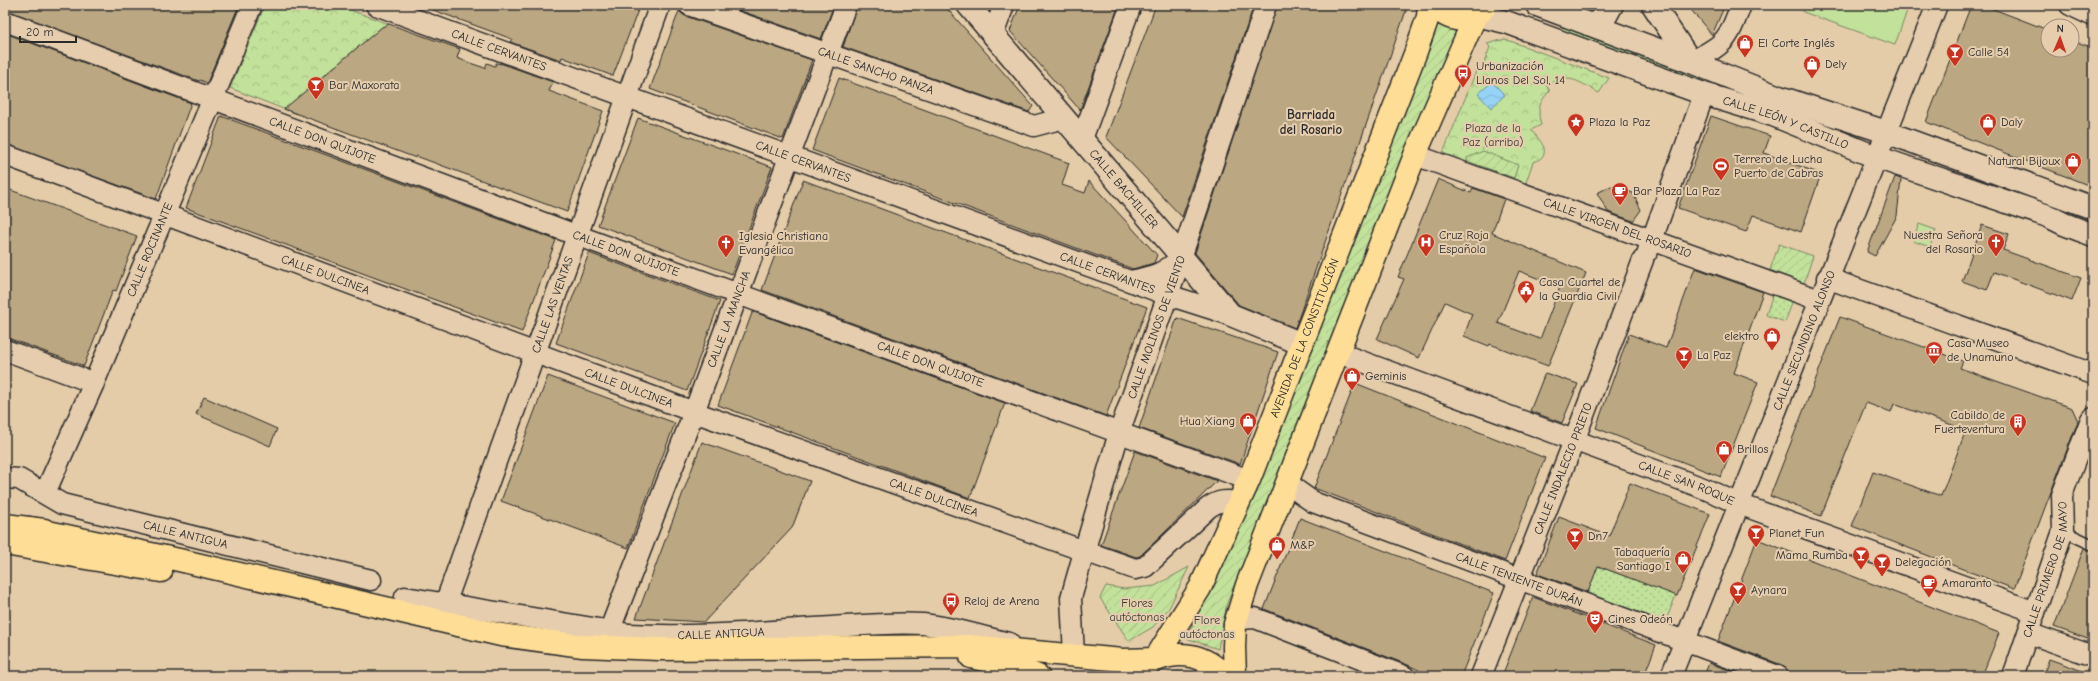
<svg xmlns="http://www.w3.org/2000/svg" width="2098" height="681" viewBox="0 0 2098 681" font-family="'Comic Neue',sans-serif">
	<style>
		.grass { fill: url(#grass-dots); stroke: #768662 }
		.park { fill: url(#park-crowns); stroke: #768662 }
		.garden { fill: url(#garden-furrows); stroke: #768662 }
		.pitch { fill: #c2e19a; stroke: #768662 }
		.water { fill: url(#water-waves); stroke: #6c8fa5 }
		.building { fill: #bba781; stroke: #2b2b2b; fill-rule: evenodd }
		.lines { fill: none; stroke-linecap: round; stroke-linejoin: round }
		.lane-casing { stroke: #2b2b2b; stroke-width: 13 }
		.street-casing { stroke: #2b2b2b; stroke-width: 23 }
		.secondary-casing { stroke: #2b2b2b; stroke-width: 25 }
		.primary-casing { stroke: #2b2b2b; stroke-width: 25 }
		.lane { stroke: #e6cdae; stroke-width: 10 }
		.street { stroke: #e6cdae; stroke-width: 20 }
		.secondary { stroke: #e6cdae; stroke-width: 22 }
		.primary { stroke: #fedd96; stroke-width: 22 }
		.labels { text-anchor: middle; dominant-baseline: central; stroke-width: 4; stroke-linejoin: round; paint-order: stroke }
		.poi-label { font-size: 12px; fill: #2b2b2b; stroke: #e6cdae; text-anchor: start }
		.street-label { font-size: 12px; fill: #2b2b2b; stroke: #e6cdae }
		.park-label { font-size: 12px; fill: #3a3d36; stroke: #e6cdae }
		.neighbourhood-label { font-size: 13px; font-weight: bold; fill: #2b2b2b; stroke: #e6cdae }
	</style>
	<defs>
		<pattern id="grass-dots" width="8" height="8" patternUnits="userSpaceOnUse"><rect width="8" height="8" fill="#c2e19a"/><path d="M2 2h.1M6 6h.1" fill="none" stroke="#a7c185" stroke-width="1.8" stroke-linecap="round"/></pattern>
		<pattern id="park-crowns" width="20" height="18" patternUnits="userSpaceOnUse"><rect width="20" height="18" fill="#c2e19a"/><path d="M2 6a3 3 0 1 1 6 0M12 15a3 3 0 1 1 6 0" fill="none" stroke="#a7c185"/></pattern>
		<pattern id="garden-furrows" width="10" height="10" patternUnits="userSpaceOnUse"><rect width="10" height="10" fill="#c2e19a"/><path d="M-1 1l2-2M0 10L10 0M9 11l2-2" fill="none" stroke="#a7c185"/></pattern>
		<pattern id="water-waves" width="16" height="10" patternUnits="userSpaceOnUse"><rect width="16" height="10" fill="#97d2f7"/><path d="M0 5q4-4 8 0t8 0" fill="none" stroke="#82b4d4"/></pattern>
	</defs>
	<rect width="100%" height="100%" fill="#e5cca8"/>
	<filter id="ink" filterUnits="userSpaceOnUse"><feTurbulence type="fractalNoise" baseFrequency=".025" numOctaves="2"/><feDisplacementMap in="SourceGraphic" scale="8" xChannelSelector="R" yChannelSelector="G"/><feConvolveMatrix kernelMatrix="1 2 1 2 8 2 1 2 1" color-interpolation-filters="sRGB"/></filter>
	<g filter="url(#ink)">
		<path class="grass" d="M1774,291L1794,298L1785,322L1766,315Z
			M1598,566L1676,595L1665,623L1587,594Z"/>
		<path class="park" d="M265,5H337L389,24L382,27L289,106L291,112L230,88Z
			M1505,39L1609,78L1599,93C1579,82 1569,72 1546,85L1550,91C1539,101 1537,111 1541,125L1531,130C1540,140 1555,155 1533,162L1524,188L1441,158L1477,69L1481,71L1490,47L1487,44Z"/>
		<path class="garden" d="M1437,25L1457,32L1227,603L1218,649L1186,638L1207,595Z
			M1563,25L1772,100L1769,108L1561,34Z
			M1483,151L1518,165L1514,178L1467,161V158Z
			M1779,244L1813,256L1804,283L1770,270Z
			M1189,567L1169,608L1153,627L1129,641L1100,598L1106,586L1124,589L1155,586Z
			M1178,671L1198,676H1159Z"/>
		<path class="pitch" d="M1805,5H1909L1895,45L1803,12Z
			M1919,224L1936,230L1930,247L1913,241Z"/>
		<path class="water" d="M1492,82L1505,95L1491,108L1478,94Z"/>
		<path class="building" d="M5,5H239L207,83L200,80L199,81L5,10Z
			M425,5H640L613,76L562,57L561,60L510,42L512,39L425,7Z
			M724,5H834L821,39Z
			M857,5H944L1033,106L1029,112L843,47Z
			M1020,5H1119L1080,110L1010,31Z
			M1156,5H1254L1182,217L1106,137Z
			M1277,5H1408L1295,328L1239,305L1195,253Z
			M1687,5H1725L1712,35Z
			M1971,5H1983L2048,30V50H2072V40L2093,48V187L1926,122Z
			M679,11L685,16L812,60L783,139L650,89Z
			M389,24L460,49L457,58L470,63L485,68L487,63L495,66L496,63L503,64L553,82L549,91L603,111L567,212L416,156V158L284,109L382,27Z
			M5,33L191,103L156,199L5,144Z
			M839,78L1069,163L1062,185L1085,193L1089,181L1157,255L1154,263L1133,269L812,150Z
			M221,116L556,240L522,332L186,208Z
			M1711,116L1770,136L1764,153L1821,174L1801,232L1753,215L1746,232L1678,208Z
			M638,118L772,167L732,274L598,225Z
			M1895,177L1901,179L1897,216L1875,256L1867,252Z
			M1438,179L1471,193L1473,188L1504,199L1492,233L1586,273L1548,366L1490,344L1489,346L1464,336L1472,314L1445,302L1419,358L1377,339L1404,279L1398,277ZM1519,271L1560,287L1540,339L1498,323Z
			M803,180L1147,307L1106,416L762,290Z
			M1611,186L1633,193L1641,210L1633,221L1608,212L1597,193Z
			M5,188L137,236L116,291L113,290L84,366L5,337Z
			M1982,225L2009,234L2003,250L2081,278L2072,301L1994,272L1987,290L1962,281Z
			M589,253L720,301L687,391L556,343Z
			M1695,268L1763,292L1734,373L1758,382L1721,477L1596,428L1629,334L1666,348Z
			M754,312L1005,403L970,498L718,405L752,313Z
			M1840,317L1963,361L1960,368L2072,408L2078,421L2014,589L1852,526L1873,472L1941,496L1966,430L1894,404L1891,412L1866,403L1821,516L1770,496Z
			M1177,318L1278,352L1240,464L1139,428Z
			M1545,373L1578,384L1562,423L1530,411Z
			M548,376L675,423L628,548L501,501Z
			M1355,383L1545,458L1505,561L1314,488Z
			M204,397L277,429L270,446L196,414Z
			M702,442L810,481L792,528L704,622L636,618Z
			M1135,451L1217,481L1159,538L1140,556L1136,557L1101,545Z
			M1630,483L1710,514L1677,596L1598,566L1588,592L1537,574L1559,517L1609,536Z
			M1300,518L1494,593L1461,676H1431L1408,665L1264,609Z
			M1757,539L1999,633L1982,676H1789L1787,669L1782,665L1718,641Z
			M2084,548L2093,551V641L2054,627Z
			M1533,597L1656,645L1644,676H1502Z
			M2049,659L2091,674V676H2043Z
			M1709,663L1745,676H1704Z"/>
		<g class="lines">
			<g class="lane-casing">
				<path id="lane" d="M2063,531L2093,545"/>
			</g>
			<g class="street-casing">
				<g id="street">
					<path id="s1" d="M376,5L1168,295L1231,315"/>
					<path id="s2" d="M689,5L1034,126L1064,118"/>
					<path d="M2070,5L2093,16"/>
					<path id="s3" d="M5,21L576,235L1249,480"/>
					<path d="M1588,25L1607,16L1613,5"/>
					<path d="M993,35L1004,5"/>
					<path d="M1691,62C1726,43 1727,42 1741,5"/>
					<path d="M1082,139L1131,5"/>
					<path id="s4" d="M5,155L694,412L1135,569L1145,567L1208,508C1219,500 1226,500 1239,502"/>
					<path id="s5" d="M1415,155L1819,300"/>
					<path d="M1648,251L1704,94"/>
					<path d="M1827,278L2093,374"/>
					<path d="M1130,281C1154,276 1163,274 1181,258"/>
					<path d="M5,350L94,383"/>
					<path id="s6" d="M1339,353L1703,488L1739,504L2035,612"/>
					<path id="s7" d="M5,478L19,479L62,504L371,580"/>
					<path id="s8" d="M1288,481L1296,490L1313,502L1778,676"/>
					<path id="s9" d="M45,493L94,383L252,5"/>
					<path id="s10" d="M405,597L629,634C696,638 765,631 832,627C862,625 893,622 923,624C952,627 980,636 1009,643"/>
					<path id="s11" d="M445,604L660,5"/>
					<path d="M1235,624L1241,619L1255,618L1404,676"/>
					<path id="s12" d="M609,632L694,412L846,5"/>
					<path d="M2028,633L2093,656"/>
					<path id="s13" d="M1074,655L1071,598L1084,552L1119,433L1181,258L1266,5"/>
					<path id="s14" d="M1481,676L1574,441L1643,260"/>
					<path id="s15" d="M1671,676L1937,5"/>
					<path id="s16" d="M2013,676L2063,531L2062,495L2091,419L2093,418"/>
				</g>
			</g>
			<g class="secondary-casing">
				<g id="secondary">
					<path id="s17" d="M968,5L1231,315L1302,344"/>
					<path d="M1537,5L1691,62L1779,97L1886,132L2093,208"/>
					<path d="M1653,5L1691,62"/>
					<path id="s18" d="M1477,15L1506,22L1704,94L1773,115L1876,157L2048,216L2064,224L2093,235"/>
				</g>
			</g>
			<g class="primary-casing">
				<g id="primary">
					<path d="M1434,5C1447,22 1474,27 1486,5"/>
					<path d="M5,525L44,530"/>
					<path d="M29,528L179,560L501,635L583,646L659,649L968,646L1123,660L1155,659"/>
					<path d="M5,544L161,571"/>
					<path d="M971,657L1015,667L1038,676"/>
					<path id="s19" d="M1155,659L1200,588L1249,480L1415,54L1428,17L1429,5"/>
					<path d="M1132,676C1161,650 1197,646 1225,676"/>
					<path d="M1235,676L1234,647L1235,624L1247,585L1415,155L1475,17"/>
				</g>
			</g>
			<use href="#lane" class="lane"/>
			<use href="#street" class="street"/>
			<use href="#secondary" class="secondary"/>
			<use href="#primary" class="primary"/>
		</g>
	</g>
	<defs>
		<g id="shop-pin" transform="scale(0.9)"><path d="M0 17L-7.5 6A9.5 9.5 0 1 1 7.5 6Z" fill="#c8321e" stroke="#e6cdae"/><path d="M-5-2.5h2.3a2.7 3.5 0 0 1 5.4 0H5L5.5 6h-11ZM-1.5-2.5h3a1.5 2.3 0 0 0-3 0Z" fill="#fff"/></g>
		<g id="bar-pin" transform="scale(0.9)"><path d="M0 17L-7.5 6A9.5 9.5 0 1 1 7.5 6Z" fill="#c8321e" stroke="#e6cdae"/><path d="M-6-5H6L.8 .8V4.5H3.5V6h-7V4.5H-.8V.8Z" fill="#fff"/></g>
		<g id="bus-pin" transform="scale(0.9)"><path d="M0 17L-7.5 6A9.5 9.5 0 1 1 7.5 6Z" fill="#c8321e" stroke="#e6cdae"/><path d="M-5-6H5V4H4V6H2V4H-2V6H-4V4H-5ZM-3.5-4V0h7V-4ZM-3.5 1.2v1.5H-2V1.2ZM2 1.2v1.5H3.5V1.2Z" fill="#fff"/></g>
		<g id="sight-pin" transform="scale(0.9)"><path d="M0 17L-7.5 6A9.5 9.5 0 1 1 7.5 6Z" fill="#c8321e" stroke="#e6cdae"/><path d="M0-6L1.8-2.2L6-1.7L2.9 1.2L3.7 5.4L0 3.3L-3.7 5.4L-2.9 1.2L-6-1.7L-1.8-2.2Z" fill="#fff"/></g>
		<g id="stadium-pin" transform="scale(0.9)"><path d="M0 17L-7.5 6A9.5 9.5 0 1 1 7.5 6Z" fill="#c8321e" stroke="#e6cdae"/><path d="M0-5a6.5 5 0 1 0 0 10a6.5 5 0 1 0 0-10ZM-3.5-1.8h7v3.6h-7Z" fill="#fff"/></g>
		<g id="cafe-pin" transform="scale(0.9)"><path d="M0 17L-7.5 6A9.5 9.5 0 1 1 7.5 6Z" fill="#c8321e" stroke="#e6cdae"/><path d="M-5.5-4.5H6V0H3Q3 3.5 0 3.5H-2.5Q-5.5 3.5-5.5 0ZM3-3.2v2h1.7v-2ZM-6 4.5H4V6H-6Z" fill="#fff"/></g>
		<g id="hospital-pin" transform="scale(0.9)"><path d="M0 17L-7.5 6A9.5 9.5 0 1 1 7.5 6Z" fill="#c8321e" stroke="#e6cdae"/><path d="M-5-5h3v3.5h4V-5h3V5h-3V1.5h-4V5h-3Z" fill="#fff"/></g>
		<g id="church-pin" transform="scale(0.9)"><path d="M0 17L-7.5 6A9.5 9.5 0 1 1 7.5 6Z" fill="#c8321e" stroke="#e6cdae"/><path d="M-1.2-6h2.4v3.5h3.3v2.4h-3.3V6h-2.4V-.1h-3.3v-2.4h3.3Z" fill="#fff"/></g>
		<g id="civic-pin" transform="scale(0.9)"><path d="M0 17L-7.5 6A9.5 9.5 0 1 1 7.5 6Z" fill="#c8321e" stroke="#e6cdae"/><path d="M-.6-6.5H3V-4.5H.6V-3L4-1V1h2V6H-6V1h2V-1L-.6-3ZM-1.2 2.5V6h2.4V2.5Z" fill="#fff"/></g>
		<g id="museum-pin" transform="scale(0.9)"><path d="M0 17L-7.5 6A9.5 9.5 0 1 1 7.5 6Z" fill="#c8321e" stroke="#e6cdae"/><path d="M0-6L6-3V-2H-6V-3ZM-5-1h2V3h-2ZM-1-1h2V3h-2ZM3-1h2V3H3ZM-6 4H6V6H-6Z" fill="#fff"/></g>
		<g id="building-pin" transform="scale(0.9)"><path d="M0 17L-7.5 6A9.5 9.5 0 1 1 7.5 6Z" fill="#c8321e" stroke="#e6cdae"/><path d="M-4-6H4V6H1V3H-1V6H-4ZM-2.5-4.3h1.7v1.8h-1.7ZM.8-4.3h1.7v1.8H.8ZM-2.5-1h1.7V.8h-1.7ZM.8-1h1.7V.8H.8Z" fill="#fff"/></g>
		<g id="theatre-pin" transform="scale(0.9)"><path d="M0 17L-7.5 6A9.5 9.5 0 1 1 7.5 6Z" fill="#c8321e" stroke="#e6cdae"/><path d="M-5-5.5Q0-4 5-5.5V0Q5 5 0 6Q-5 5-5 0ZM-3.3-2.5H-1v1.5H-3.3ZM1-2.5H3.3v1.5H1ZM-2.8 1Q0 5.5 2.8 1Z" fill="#fff"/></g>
	</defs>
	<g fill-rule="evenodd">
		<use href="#shop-pin" x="1745" y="43"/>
		<use href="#bar-pin" x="1955" y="52"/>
		<use href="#shop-pin" x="1812" y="64"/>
		<use href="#bus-pin" x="1463" y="73"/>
		<use href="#bar-pin" x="316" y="85"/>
		<use href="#sight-pin" x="1576" y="122"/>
		<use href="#shop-pin" x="1988" y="122"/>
		<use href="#shop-pin" x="2073" y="161"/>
		<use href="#stadium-pin" x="1721" y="166"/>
		<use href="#cafe-pin" x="1620" y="191"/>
		<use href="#hospital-pin" x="1426" y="242"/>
		<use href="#church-pin" x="1996" y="242"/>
		<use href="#church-pin" x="726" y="243"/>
		<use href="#civic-pin" x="1526" y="289"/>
		<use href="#shop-pin" x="1772" y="336"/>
		<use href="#museum-pin" x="1934" y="350"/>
		<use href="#bar-pin" x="1684" y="355"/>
		<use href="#shop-pin" x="1352" y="376"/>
		<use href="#shop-pin" x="1248" y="421"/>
		<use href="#building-pin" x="2018" y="422"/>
		<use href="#shop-pin" x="1724" y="449"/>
		<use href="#bar-pin" x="1756" y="533"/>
		<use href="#bar-pin" x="1575" y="536"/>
		<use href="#shop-pin" x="1277" y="545"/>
		<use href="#bar-pin" x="1861" y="555"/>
		<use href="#shop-pin" x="1683" y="559"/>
		<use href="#bar-pin" x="1882" y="562"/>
		<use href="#cafe-pin" x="1929" y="583"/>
		<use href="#bar-pin" x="1738" y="590"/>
		<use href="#bus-pin" x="951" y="601"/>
		<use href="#theatre-pin" x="1595" y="619"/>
	</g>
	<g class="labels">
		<g class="poi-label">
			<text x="1758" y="43">El Corte Inglés</text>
			<text x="1968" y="52">Calle 54</text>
			<text x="1825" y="64">Dely</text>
			<text x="1476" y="66">Urbanización<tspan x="1476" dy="14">Llanos Del Sol, 14</tspan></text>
			<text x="329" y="85">Bar Maxorata</text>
			<text x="1589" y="122">Plaza la Paz</text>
			<text x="2001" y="122">Daly</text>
			<text x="1734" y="159">Terrero de Lucha<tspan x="1734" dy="14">Puerto de Cabras</tspan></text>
			<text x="2060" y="161" text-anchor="end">Natural Bijoux</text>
			<text x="1633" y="191">Bar Plaza La Paz</text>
			<text x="1439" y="235">Cruz Roja<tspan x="1439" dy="14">Española</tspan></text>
			<text x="1983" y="235" text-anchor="end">Nuestra Señora<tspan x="1983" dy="14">del Rosario</tspan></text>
			<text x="739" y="236">Iglesia Christiana<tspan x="739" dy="14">Evangélica</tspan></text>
			<text x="1539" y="282">Casa Cuartel de<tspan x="1539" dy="14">la Guardia Civil</tspan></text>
			<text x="1759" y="336" text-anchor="end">elektro</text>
			<text x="1947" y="343">Casa Museo<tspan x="1947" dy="14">de Unamuno</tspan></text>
			<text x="1697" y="355">La Paz</text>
			<text x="1365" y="376">Geminis</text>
			<text x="2005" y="415" text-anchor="end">Cabildo de<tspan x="2005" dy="14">Fuerteventura</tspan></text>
			<text x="1235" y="421" text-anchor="end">Hua Xiang</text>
			<text x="1737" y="449">Brillos</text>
			<text x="1769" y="533">Planet Fun</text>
			<text x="1588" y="536">Dn7</text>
			<text x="1290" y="545">M&amp;P</text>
			<text x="1670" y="552" text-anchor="end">Tabaquería<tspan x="1670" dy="14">Santiago I</tspan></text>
			<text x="1848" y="555" text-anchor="end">Mama Rumba</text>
			<text x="1895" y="562">Delegación</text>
			<text x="1942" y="583">Amaranto</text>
			<text x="1751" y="590">Aynara</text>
			<text x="964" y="601">Reloj de Arena</text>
			<text x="1608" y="619">Cines Odeón</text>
		</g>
		<g class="street-label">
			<text stroke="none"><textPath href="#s1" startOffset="131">CALLE CERVANTES</textPath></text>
			<text stroke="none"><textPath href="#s2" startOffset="198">CALLE SANCHO PANZA</textPath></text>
			<text stroke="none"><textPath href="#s18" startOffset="327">CALLE LEÓN Y CASTILLO</textPath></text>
			<text stroke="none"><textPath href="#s3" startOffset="339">CALLE DON QUIJOTE</textPath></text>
			<text stroke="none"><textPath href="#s1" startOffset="455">CALLE CERVANTES</textPath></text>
			<text stroke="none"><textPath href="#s17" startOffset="241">CALLE BACHILLER</textPath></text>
			<text stroke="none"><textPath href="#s5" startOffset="215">CALLE VIRGEN DEL ROSARIO</textPath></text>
			<text stroke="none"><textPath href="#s9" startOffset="265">CALLE ROCINANTE</textPath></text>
			<text stroke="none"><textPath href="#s3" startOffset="663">CALLE DON QUIJOTE</textPath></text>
			<text stroke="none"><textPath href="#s1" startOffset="779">CALLE CERVANTES</textPath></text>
			<text stroke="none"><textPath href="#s4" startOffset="342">CALLE DULCINEA</textPath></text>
			<text stroke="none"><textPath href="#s11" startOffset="318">CALLE LAS VENTAS</textPath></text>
			<text stroke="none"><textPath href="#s12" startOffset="335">CALLE LA MANCHA</textPath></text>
			<text stroke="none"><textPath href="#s13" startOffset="341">CALLE MOLINOS DE VIENTO</textPath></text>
			<text stroke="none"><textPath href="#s19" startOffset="355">AVENIDA DE LA CONSTITUCIÓN</textPath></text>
			<text stroke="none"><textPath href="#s15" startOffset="361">CALLE SECUNDINO ALONSO</textPath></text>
			<text stroke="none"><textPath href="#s3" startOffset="987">CALLE DON QUIJOTE</textPath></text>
			<text stroke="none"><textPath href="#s4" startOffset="666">CALLE DULCINEA</textPath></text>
			<text stroke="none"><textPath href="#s14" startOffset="223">CALLE INDALECIO PRIETO</textPath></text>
			<text stroke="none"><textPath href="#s6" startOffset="371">CALLE SAN ROQUE</textPath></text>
			<text stroke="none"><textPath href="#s4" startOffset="990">CALLE DULCINEA</textPath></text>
			<text stroke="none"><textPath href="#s7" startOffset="191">CALLE ANTIGUA</textPath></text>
			<text stroke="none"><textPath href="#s16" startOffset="112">CALLE PRIMERO DE MAYO</textPath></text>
			<text stroke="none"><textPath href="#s8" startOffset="253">CALLE TENIENTE DURÁN</textPath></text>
			<text stroke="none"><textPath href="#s10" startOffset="319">CALLE ANTIGUA</textPath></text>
		</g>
		<g class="park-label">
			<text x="1493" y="128">Plaza de la<tspan x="1493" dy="14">Paz (arriba)</tspan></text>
			<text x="1137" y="603">Flores<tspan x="1137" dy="14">autóctonas</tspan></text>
			<text x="1207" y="620">Flore<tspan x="1207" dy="14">autóctonas</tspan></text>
		</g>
		<g class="neighbourhood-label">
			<text x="1311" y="114">Barriada<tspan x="1311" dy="15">del Rosario</tspan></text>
		</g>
	</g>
	<rect width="2098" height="681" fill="none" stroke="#e6cdae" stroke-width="20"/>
	<rect x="10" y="10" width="2078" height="661" fill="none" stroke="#2b2b2b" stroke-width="1.5" filter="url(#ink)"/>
	<g transform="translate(2060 38) rotate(2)"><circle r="19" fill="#e6cdae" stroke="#9b8c7a"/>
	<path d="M0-3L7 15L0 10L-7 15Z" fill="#c8321e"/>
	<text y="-6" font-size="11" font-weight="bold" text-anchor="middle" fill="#2b2b2b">N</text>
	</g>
	<path d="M20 36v6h56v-6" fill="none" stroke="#2b2b2b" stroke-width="2"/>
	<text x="26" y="36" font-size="12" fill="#2b2b2b" stroke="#e6cdae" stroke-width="3" paint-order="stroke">20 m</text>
</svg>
